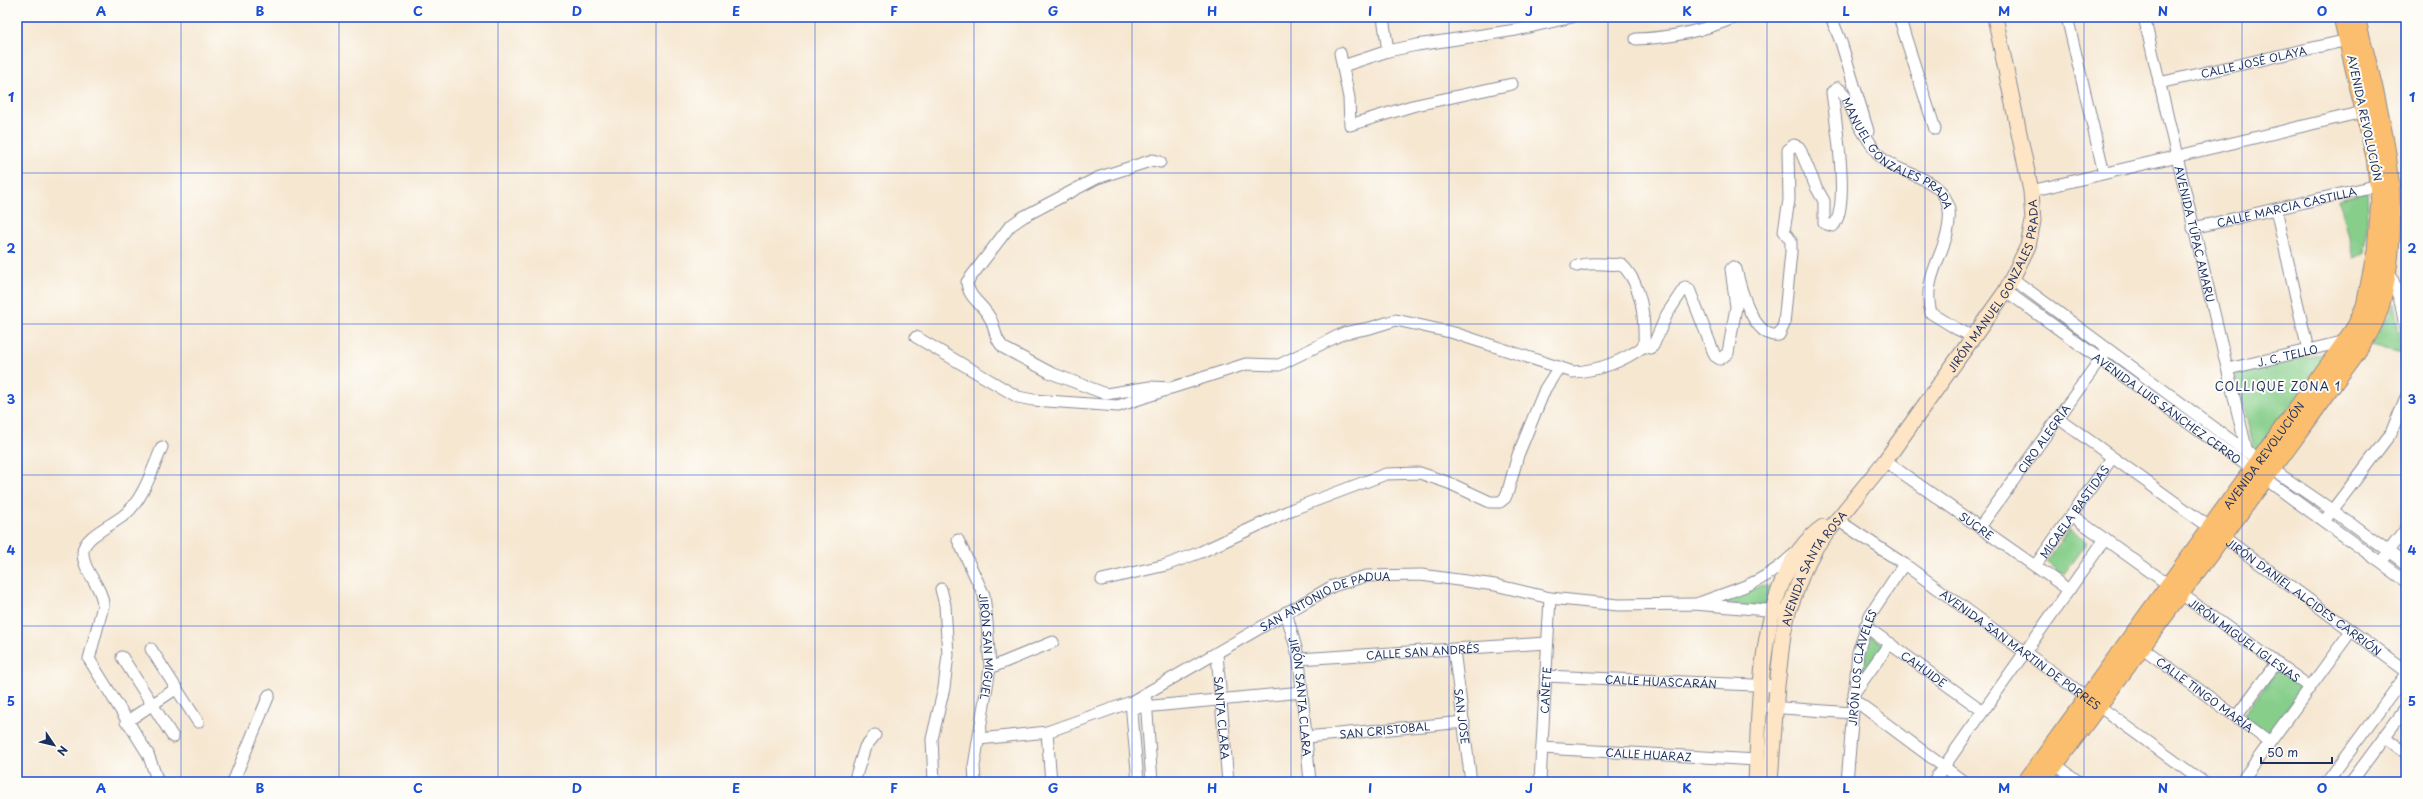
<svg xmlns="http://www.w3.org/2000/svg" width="2423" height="799" viewBox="0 0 2423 799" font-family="'Playpen Sans',sans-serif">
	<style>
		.green { fill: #86ce8a; stroke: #507e74 }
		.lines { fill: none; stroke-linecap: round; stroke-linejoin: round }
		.street-casing { stroke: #888b98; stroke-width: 13 }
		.secondary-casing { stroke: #888b98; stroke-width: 17 }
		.primary-casing { stroke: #888b98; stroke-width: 19 }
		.street { stroke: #fff; stroke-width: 11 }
		.secondary { stroke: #fde5c5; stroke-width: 15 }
		.primary { stroke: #fbbe6e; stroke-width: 17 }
		.grid { fill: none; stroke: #1d4ed8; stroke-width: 1; stroke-opacity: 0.55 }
		.labels { text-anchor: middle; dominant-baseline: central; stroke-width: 4; stroke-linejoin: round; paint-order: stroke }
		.street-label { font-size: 11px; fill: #1b2f5e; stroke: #fdfcf7 }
		.neighbourhood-label { font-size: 12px; letter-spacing: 1px; fill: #1b2f5e; stroke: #fdfcf7 }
		.neatline { fill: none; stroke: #1d4ed8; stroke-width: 1.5 }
		.grid-label { font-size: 13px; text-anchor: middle; font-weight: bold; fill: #1d4ed8 }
	</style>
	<rect width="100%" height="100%" fill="#fdfcf7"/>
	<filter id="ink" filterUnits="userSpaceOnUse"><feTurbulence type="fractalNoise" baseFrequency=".025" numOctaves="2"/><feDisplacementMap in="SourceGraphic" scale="8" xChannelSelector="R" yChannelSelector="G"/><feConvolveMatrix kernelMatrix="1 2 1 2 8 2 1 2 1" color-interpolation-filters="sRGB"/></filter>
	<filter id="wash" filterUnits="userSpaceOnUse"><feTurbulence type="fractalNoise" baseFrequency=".012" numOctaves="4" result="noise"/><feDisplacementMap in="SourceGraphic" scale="16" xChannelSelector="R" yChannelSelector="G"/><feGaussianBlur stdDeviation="0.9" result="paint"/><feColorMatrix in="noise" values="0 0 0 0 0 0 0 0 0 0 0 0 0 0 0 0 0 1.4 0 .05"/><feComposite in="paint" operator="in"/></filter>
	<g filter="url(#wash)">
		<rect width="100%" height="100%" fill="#f6e7d1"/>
		<path class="green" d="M2367,192L2368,208L2364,253L2354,257L2339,199Z
			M2394,304L2403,353L2371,346Z
			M2330,352L2255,454L2236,374Z
			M2069,530L2087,542L2063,575L2046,562Z
			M1762,585L1775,588L1769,607L1709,603L1740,595Z
			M1866,632L1884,645L1859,678Z
			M2278,669L2304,688L2269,735L2243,716Z"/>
	</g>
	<g filter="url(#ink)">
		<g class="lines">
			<g class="street-casing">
				<g id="street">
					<path d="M1383,17L1388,51"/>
					<path d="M1831,17L1841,42L1868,131"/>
					<path d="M1899,17L1935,129"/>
					<path d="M2067,17L2104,173"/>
					<path id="s1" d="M2144,17L2247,452"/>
					<path d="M1636,39C1672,38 1703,31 1736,17"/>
					<path d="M1340,53L1349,98L1350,125L1412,106L1512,84"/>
					<path d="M1343,66L1388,51L1417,45L1516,30L1572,17"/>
					<path id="s2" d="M2159,83L2348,40"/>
					<path d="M1160,162L1153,160L1097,178L1023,217L1010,226L967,282C968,298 983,304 990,318C996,329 994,339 1004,348L1051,373L1106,394L1150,387L1171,388L1246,364L1279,365L1344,333L1370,328L1396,320L1454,333L1573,372C1598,371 1624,361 1644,346"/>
					<path d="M2031,191L2371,110"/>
					<path d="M2276,209L2308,350"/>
					<path id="s3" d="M2193,228L2379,185"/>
					<path id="s4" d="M1577,266C1592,261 1606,266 1621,264C1642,283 1645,319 1644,346L1650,348L1653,346L1667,314L1685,287L1689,289L1715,356L1720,359L1728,353L1736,307L1731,269L1733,267L1736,269C1740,287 1753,339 1779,335L1784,324L1791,252V241L1784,231L1789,200L1788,150L1794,145L1799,147L1816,187L1824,201V223L1833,226C1851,208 1835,118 1832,92L1838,88C1849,97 1852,113 1859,125C1865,135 1875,152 1884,160C1904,176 1945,177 1949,210C1953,247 1920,274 1931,313L1957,329L1974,337"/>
					<path d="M2389,269L2401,304L2406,333"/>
					<path d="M2013,279L2247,452L2332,510L2406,564"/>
					<path id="s5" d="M2006,291L2406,581"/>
					<path d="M916,337L1018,397L1033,400L1118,406L1166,390"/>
					<path id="s6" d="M2228,369L2346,341"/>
					<path d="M2058,418L2212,529"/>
					<path id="s7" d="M1885,461L2069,590"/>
					<path d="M2071,515L2169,585"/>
					<path d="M2328,516L2391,433L2406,397"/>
					<path id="s8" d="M1836,519L1904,564L2203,782"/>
					<path id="s9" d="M1980,527L2104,354"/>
					<path id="s10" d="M2222,536L2406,671"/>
					<path id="s11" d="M958,540L984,595L987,622L990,668L974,766L975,782"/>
					<path d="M2385,556L2406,529"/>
					<path id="s12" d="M2035,566L2112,458"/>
					<path d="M1102,580L1166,565L1201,552L1293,509L1386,474L1420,473L1449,483L1490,502H1500L1505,498L1508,491L1518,455L1545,389L1559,367"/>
					<path id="s13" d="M2180,593L2310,687"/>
					<path d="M1699,603C1736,589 1763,584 1793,555"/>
					<path id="s14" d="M1286,612L1299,659L1310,782"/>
					<path id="s15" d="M1865,626L1983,711"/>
					<path id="s16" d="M2140,646L2270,742"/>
					<path d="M151,649L198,722"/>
					<path id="s17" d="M1454,650L1471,782"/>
					<path id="s18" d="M1217,654L1228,782"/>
					<path d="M122,657L173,737"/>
					<path id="s19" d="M1299,659L1547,643"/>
					<path d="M990,668L1053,642"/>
					<path id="s20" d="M1545,676L1777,686"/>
					<path d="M1854,693L1890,643"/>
					<path d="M1853,699L1964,782"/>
					<path d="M1146,700L1152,782"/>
					<path d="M1131,702L1138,782"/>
					<path d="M1769,707L1852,713"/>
					<path d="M1132,708L1302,692"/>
					<path d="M2236,717L2277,662"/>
					<path d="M126,722L177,688"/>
					<path d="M1047,732L1051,782"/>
					<path id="s21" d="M1306,737L1464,722"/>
					<path d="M2385,737L2406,753"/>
					<path id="s22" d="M979,739L1047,732L1131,702L1333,586L1366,576L1421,575L1495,585L1550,598L1618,605L1694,604L1779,611"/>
					<path id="s23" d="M1542,748L1757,760"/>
					<path d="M2055,764L2079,782"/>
					<path d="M158,782L148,754L89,659L103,606C103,586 82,571 83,552C83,537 112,525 123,516C143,501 152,470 162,447"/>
					<path d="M233,782L269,695"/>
					<path d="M854,782L865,747L875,735"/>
					<path d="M934,782L932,739L944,688L948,655L945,605L941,589"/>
					<path id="s24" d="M1540,782L1550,598"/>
					<path id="s25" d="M1847,782L1858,652L1870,615L1904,564"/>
					<path d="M1933,782L2105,539"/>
					<path d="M2241,782L2351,631"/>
					<path d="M2327,782L2406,675"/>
					<path d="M2351,782L2406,708"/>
				</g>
			</g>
			<g class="secondary-casing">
				<g id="secondary">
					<path d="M1756,782C1760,708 1756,573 1823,527"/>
					<path id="s26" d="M1770,782L1777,686L1783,634L1788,612L1804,569L1817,545L1885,461L2006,291L2028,246L2033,221L2031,191L1995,17"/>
				</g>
			</g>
			<g class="primary-casing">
				<g id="primary">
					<path id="s27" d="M2026,782L2346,341L2356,326L2365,306L2376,251L2380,202L2375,157L2342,17"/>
					<path d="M2042,782C2118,677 2195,573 2272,469C2293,440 2314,412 2334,383C2352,358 2373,334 2381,304C2407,200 2381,116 2356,17"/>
				</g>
			</g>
			<use href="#street" class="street"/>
			<use href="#secondary" class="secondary"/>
			<use href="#primary" class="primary"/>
		</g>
	</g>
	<path class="grid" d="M181,17V782M339,17V782M498,17V782M656,17V782M815,17V782M974,17V782M1132,17V782M1291,17V782M1449,17V782M1608,17V782M1767,17V782M1925,17V782M2084,17V782M2242,17V782M17,173H2406M17,324H2406M17,475H2406M17,626H2406"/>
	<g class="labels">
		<g class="street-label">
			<text stroke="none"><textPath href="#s2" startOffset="97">CALLE JOSÉ OLAYA</textPath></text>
			<text transform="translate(2365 118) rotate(78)">AVENIDA REVOLUCIÓN</text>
			<text stroke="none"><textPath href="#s4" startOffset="1006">MANUEL GONZALES PRADA</textPath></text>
			<text stroke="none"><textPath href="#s3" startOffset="96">CALLE MARCIA CASTILLA</textPath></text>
			<text stroke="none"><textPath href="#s1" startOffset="223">AVENIDA TÚPAC AMARU</textPath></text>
			<text stroke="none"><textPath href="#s26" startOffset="561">JIRÓN MANUEL GONZALES PRADA</textPath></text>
			<text stroke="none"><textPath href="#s6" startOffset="61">J. C. TELLO</textPath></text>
			<text stroke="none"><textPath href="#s5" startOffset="199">AVENIDA LUIS SÁNCHEZ CERRO</textPath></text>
			<text stroke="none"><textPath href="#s9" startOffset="109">CIRO ALEGRÍA</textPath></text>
			<text stroke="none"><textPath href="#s27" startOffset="404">AVENIDA REVOLUCIÓN</textPath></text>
			<text stroke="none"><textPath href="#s12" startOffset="67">MICAELA BASTIDAS</textPath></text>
			<text stroke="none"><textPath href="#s7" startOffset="112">SUCRE</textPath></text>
			<text stroke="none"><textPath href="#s26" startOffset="222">AVENIDA SANTA ROSA</textPath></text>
			<text stroke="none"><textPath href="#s10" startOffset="102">JIRÓN DANIEL ALCIDES CARRIÓN</textPath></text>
			<text stroke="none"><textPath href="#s22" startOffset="378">SAN ANTONIO DE PADUA</textPath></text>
			<text stroke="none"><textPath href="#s13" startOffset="80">JIRÓN MIGUEL IGLESIAS</textPath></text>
			<text stroke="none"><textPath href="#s11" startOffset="113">JIRÓN SAN MIGUEL</textPath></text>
			<text stroke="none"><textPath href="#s8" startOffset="226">AVENIDA SAN MARTIN DE PORRES</textPath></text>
			<text stroke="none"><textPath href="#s19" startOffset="124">CALLE SAN ANDRÉS</textPath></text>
			<text stroke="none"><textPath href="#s25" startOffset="116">JIRÓN LOS CLAVELES</textPath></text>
			<text stroke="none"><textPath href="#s15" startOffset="73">CAHUIDE</textPath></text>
			<text stroke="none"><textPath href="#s20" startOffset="116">CALLE HUASCARÁN</textPath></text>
			<text stroke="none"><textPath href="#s24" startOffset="92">CAÑETE</textPath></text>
			<text stroke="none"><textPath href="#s16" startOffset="81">CALLE TINGO MARÍA</textPath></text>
			<text stroke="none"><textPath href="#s14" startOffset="86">JIRÓN SANTA CLARA</textPath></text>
			<text stroke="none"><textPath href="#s17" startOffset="67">SAN JOSE</textPath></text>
			<text stroke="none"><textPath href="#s18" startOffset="64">SANTA CLARA</textPath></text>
			<text stroke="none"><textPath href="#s21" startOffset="79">SAN CRISTOBAL</textPath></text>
			<text stroke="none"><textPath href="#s23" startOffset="107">CALLE HUARAZ</textPath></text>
		</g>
		<g class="neighbourhood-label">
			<text x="2278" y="386">COLLIQUE ZONA 1</text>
		</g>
	</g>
	<rect width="2423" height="799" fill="none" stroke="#fdfcf7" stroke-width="44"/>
	<g transform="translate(54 745) rotate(125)" stroke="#fdfcf7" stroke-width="3" paint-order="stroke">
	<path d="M0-3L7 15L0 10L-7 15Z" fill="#1b2f5e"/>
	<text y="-6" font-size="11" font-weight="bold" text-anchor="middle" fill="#1b2f5e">N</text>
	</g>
	<path d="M2261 757v6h71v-6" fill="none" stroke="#1b2f5e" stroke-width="2"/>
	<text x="2267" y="757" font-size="12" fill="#1b2f5e" stroke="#fdfcf7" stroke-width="3" paint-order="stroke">50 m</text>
	<rect x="22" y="22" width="2379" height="755" class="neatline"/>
	<g class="grid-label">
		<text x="101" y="16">A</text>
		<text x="260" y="16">B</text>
		<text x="418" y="16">C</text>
		<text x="577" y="16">D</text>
		<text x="736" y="16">E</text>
		<text x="894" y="16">F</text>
		<text x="1053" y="16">G</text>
		<text x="1212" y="16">H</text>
		<text x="1370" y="16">I</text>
		<text x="1529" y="16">J</text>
		<text x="1687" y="16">K</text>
		<text x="1846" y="16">L</text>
		<text x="2004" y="16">M</text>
		<text x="2163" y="16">N</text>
		<text x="2322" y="16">O</text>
		<text x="11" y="102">1</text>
		<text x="2412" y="102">1</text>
		<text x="11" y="253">2</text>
		<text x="2412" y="253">2</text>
		<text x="11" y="404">3</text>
		<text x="2412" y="404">3</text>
		<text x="11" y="555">4</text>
		<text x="2412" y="555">4</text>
		<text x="11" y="706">5</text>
		<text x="2412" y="706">5</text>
		<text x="101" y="793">A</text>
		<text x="260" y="793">B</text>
		<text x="418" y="793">C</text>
		<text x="577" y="793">D</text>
		<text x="736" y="793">E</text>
		<text x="894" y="793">F</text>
		<text x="1053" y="793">G</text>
		<text x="1212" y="793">H</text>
		<text x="1370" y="793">I</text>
		<text x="1529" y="793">J</text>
		<text x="1687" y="793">K</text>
		<text x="1846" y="793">L</text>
		<text x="2004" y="793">M</text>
		<text x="2163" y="793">N</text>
		<text x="2322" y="793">O</text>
	</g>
</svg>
